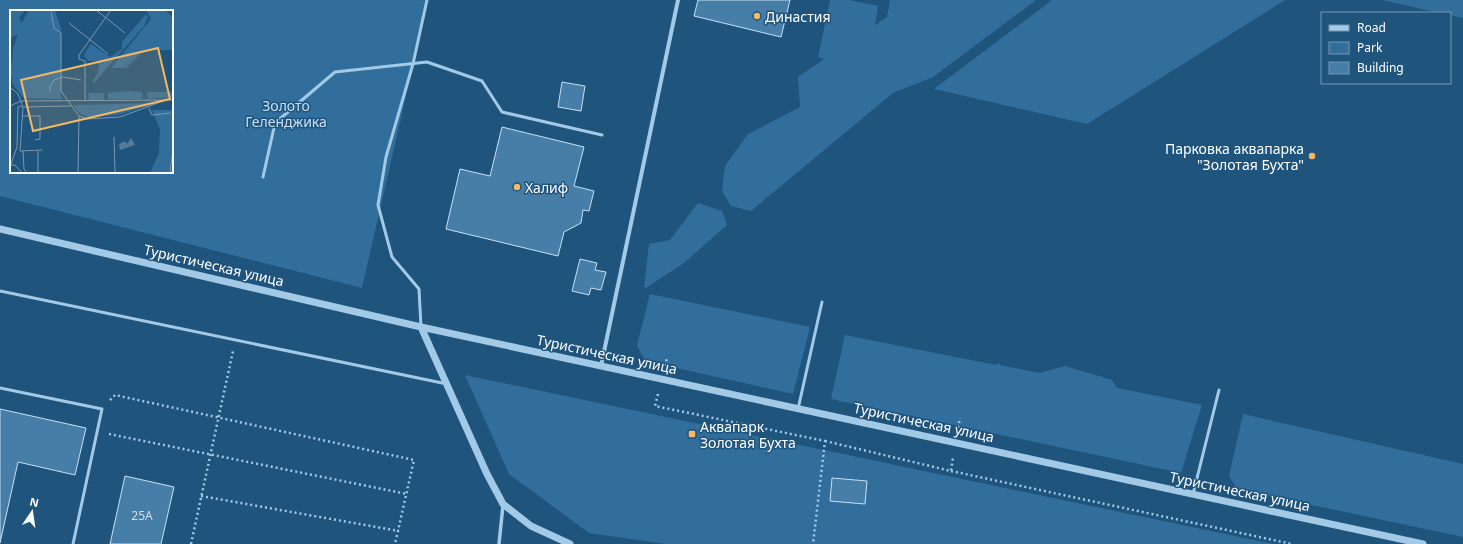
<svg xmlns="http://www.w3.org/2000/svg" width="1463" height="544" viewBox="0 0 1463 544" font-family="'Noto Sans',sans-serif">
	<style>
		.green { fill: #326e9c; fill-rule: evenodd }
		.building { fill: #477ea7; stroke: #c6e1f6 }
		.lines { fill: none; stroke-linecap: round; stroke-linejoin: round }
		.path { stroke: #a2cae7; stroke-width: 2.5; stroke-dasharray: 2 3; stroke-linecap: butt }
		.service { stroke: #a2cae7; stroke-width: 3 }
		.pedestrian { stroke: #a2cae7; stroke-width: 3.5 }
		.minor { stroke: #a2cae7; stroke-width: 4 }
		.tertiary { stroke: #a2cae7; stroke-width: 7 }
		.poi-dot { fill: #f5b962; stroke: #1f547d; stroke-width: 1.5 }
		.labels { text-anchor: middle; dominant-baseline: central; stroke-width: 3; stroke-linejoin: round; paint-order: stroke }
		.number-label { font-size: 12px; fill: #d1dfe9 }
		.poi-label { font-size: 14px; fill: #fff; stroke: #1f547d; text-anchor: start }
		.park-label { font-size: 14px; fill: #c6e1f6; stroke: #1f547d }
		.street-label { font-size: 14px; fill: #fff; stroke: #1f547d }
		.inset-road { fill: none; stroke: #7998b1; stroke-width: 1 }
		.view { fill: #f5b962; fill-opacity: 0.15; stroke: #f5b962; stroke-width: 2 }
		.inset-edge { fill: none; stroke: #fff; stroke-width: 2 }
	</style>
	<rect width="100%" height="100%" fill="#1f547d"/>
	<path class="green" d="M0,0H428L362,288L0,196ZM11,11H172V172H11Z
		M830,0H849L878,6L875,25L887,17L890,0H1036L933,77L893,93L751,211L731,206L722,191L725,166L748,134L800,107L798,77L824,59L818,57Z
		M1052,0H1285L1087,124L934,89Z
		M1382,0H1463V18L1450,15V13H1440Z
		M698,203L722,211L727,225L684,263L644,289L649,244L670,240Z
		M650,294L810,327L793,394L645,361L637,345Z
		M845,335L996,365L998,363L1000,365L1039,373L1065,366L1112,380L1117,388L1202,405L1181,473L831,399Z
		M465,375L1273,544H666L589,533L509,474Z
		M1243,414L1463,464V537L1237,489L1229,476Z"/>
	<path class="building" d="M698,0H790L781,37L694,16Z
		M562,82L585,86L581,111L558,107Z
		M502,127L584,147L574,186L594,191L589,211L583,210L581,223L564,232L558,256L446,229L460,169L490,176Z
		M580,259L597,263L595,270L606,272L601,290L591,288L589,295L572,291Z
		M0,409L86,428L75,475L18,462L0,543Z
		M125,476L174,487L161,544H110Z
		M832,478L867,481L865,504L830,501Z"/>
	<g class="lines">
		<path class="path" d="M665,366L667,358
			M658,394L655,406L825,441L813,544
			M110,400L115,395L414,460L395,544
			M958,428L960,418
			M109,434L407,494
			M825,441L951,471L953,457
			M951,471L1292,544
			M201,496L399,531
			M191,544L233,351"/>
		<path class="service" d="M263,177L275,123L335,72L427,62L482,81L502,112L602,135
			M0,291L447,384
			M421,327L419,289L392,257L378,205L386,157L413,64L427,0
			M0,388L102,409L73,544
			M798,409L822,302
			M1193,494L1219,390"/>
		<path class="pedestrian" d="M499,544L503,505"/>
		<path class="minor" d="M601,366L678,0"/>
		<path class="tertiary" d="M0,229L421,327L1423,544
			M421,327L487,474L503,504L531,526L570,544"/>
	</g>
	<g class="poi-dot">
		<circle cx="757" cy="16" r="4"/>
		<circle cx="1312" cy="156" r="4"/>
		<circle cx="517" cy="187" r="4"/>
		<rect x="688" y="430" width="8" height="8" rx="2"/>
	</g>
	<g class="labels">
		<g class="number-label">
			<text x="142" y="515">25А</text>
		</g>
		<g class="poi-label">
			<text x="765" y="16">Династия</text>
			<text x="1304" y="148" text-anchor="end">Парковка аквапарка<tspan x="1304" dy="16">"Золотая Бухта"</tspan></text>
			<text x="525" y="187">Халиф</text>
			<text x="700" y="426">Аквапарк<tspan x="700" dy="16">Золотая Бухта</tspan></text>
		</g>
		<g class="park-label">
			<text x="286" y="105">Золото<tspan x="286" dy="16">Геленджика</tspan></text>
		</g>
		<g class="street-label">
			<text transform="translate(214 265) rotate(13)">Туристическая улица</text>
			<text transform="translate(607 354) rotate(12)">Туристическая улица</text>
			<text transform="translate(924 422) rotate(12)">Туристическая улица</text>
			<text transform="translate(1240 491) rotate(12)">Туристическая улица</text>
		</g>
	</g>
	<g transform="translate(10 10)">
		<rect width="163" height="163" fill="#1f547d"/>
		<path d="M0,0H15L9,8L12,13L19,0H45L51,19V89L13,88L2,73V67L0,71V46L2,55L3,39L8,24L0,28ZM136,0H155L163,8V40H134L116,58H101L141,9ZM136,4L138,7L134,16L84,73L83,70L88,63L89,52L94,53L95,51H78L74,46L75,43L81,34L100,47L112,39V32ZM119,81L132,82V89H98V83ZM137,82H162V87L138,89ZM78,83H94V90H79ZM148,93L108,105L78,107L69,103L63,95ZM142,100H163V163H140L149,143L150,119Z" fill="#326e9c"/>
		<path d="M121,128L125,135L110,140L109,135L111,133L115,131V133H118Z" fill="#547b99"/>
		<path class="inset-road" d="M86,0L115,23M41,2L44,18L51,23V81L69,106L77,109L110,107L156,90M59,13L98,44M0,77L8,84L13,97L10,141L32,140M40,81V76L44,70L53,67L71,70M75,91V51L69,49V45L101,0M0,96L11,91L163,90M13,97L61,96M139,98L142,105L161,103M13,106H30V129L25,130M104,127L105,163M13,141L14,159L17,163M1,154L7,137L8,97L12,96M0,155H5L12,163M28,163V141M68,163L69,106M160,163L163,139"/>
		<path class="view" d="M148,38L160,89L23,121L11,70Z"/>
		<rect width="163" height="163" class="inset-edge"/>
	</g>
	<rect x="1321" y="12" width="130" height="72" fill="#1f547d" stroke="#7998b1"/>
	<rect x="1329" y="25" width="20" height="6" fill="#a2cae7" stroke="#7998b1"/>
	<text x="1357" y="32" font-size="12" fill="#ffffff">Road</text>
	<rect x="1329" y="42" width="20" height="12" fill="#326e9c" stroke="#7998b1"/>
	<text x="1357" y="52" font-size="12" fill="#ffffff">Park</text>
	<rect x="1329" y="62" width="20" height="12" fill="#477ea7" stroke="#7998b1"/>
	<text x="1357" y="72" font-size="12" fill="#ffffff">Building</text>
	<g transform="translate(32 512) rotate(13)" stroke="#1f547d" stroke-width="3" paint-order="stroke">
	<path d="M0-3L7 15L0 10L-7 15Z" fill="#ffffff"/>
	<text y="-6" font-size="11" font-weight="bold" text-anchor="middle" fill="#ffffff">N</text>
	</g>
</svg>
